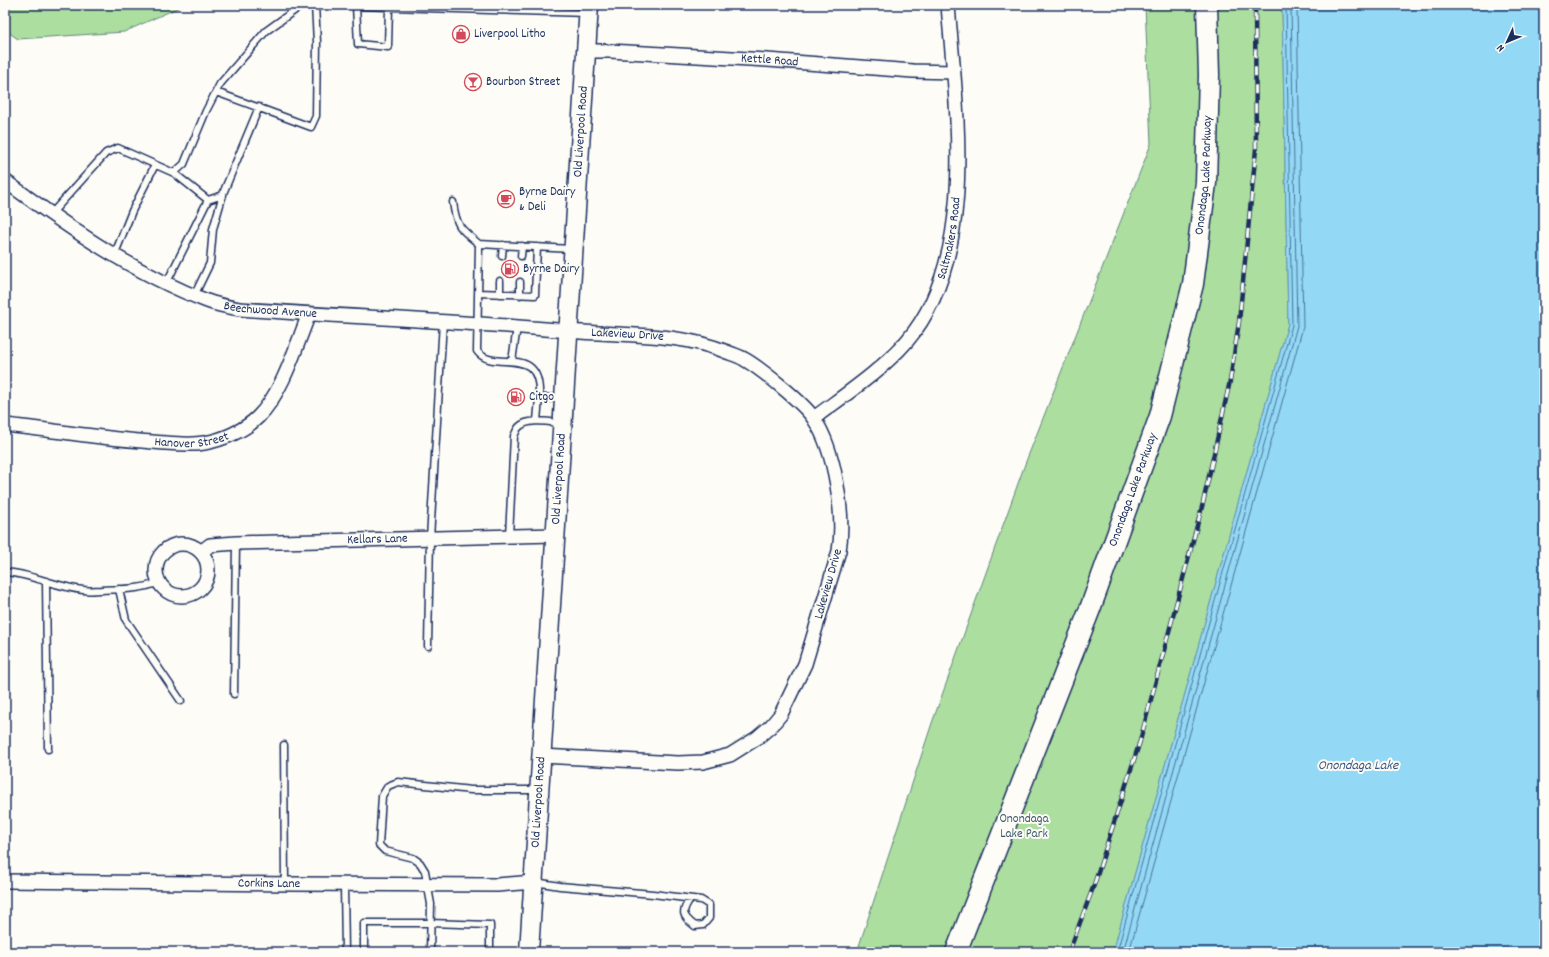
<svg xmlns="http://www.w3.org/2000/svg" width="1549" height="957" viewBox="0 0 1549 957" font-family="Dekko,sans-serif">
	<style>
		.green { fill: #acde9f; stroke: #64867e }
		.water { fill: #93d8f4; stroke: #6394b8 }
		.lines { fill: none; stroke-linecap: round; stroke-linejoin: round }
		.shore { stroke: #4b739a; stroke-width: 1 }
		.service-casing { stroke: #1b2f5e; stroke-width: 9 }
		.minor-casing { stroke: #1b2f5e; stroke-width: 16 }
		.secondary-casing { stroke: #1b2f5e; stroke-width: 21 }
		.primary-casing { stroke: #1b2f5e; stroke-width: 23 }
		.service { stroke: #fdfcf7; stroke-width: 6 }
		.minor { stroke: #fdfcf7; stroke-width: 13 }
		.secondary { stroke: #fdfcf7; stroke-width: 18 }
		.primary { stroke: #fdfcf7; stroke-width: 20 }
		.rail-casing { stroke: #1b2f5e; stroke-width: 4.5 }
		.rail { stroke: #fdfcf7; stroke-width: 3; stroke-dasharray: 9; stroke-linecap: butt }
		.labels { text-anchor: middle; dominant-baseline: central; stroke-width: 4; stroke-linejoin: round; paint-order: stroke }
		.poi-label { font-size: 13px; fill: #1b2f5e; stroke: #fdfcf7; text-anchor: start }
		.street-label { font-size: 13px; fill: #1b2f5e; stroke: #fdfcf7 }
		.park-label { font-size: 13px; fill: #3f5b6e; stroke: #fdfcf7 }
		.water-label { font-size: 14px; font-style: italic; fill: #395984; stroke: #fdfcf7 }
	</style>
	<rect width="100%" height="100%" fill="#fdfcf7"/>
	<filter id="ink" filterUnits="userSpaceOnUse"><feTurbulence type="fractalNoise" baseFrequency=".025" numOctaves="2"/><feDisplacementMap in="SourceGraphic" scale="8" xChannelSelector="R" yChannelSelector="G"/><feConvolveMatrix kernelMatrix="1 2 1 2 8 2 1 2 1" color-interpolation-filters="sRGB"/></filter>
	<g filter="url(#ink)">
		<path class="green" d="M5,5H184L124,32L18,39L5,30Z
			M1145,5H1282L1288,324L1113,952H857L932,723L1025,464L1151,144Z"/>
		<path class="water" d="M1282,5H1544V952H1113L1288,324Z"/>
		<g class="lines">
			<path class="shore" d="M1117,952L1292,325L1286,5
				M1123,952L1297,326L1291,5
				M1129,952L1303,327L1297,5"/>
			<g class="service-casing">
				<path id="service" d="M389,7L388,47L358,44L356,6L587,13
					M216,92L311,127L316,116L317,42L315,5
					M174,173L208,200
					M453,202C456,226 460,229 479,244
					M51,214L106,153L118,148L174,173L184,164L206,111L220,84L266,31L302,5
					M114,256L132,211L155,165
					M502,256L503,245
					M521,256L522,246
					M166,284L208,200L223,195
					M479,293L535,295L537,247
					M500,294V281
					M520,295V282
					M194,296L210,263L213,229L224,191L259,107
					M512,361L517,327
					M563,398H539C542,341 493,374 477,351L479,244L571,249
					M537,421L539,398
					M509,536L514,436C516,433 516,430 519,427C528,418 549,422 561,423
					M5,572C32,574 56,587 83,590C89,591 95,590 101,590C121,589 141,590 159,582
					M46,581L48,749
					M119,589L126,620L181,701
					M428,646L430,538L443,322
					M234,694L236,543
					M284,745L285,884
					M535,882L560,886L653,894L701,900L709,905V918L703,925L695,926C682,916 681,912 690,899
					M344,885L345,952
					M364,952V923H430L490,925V952
					M430,952L431,904L425,871L420,863L413,858L385,851L379,845L382,796L388,786L398,782L471,790H537"/>
			</g>
			<g class="minor-casing">
				<g id="minor">
					<path id="s1" d="M586,51H610L767,60L913,71L953,72"/>
					<path id="s2" d="M5,181C68,227 133,273 207,301C217,305 229,307 240,309C350,317 460,321 569,331C621,336 679,332 727,352C732,354 739,356 744,359C760,368 805,404 814,419C835,450 845,515 839,551L805,664L781,714L771,726L757,738L730,755L703,762L678,763L541,756"/>
					<path id="s3" d="M814,418C846,394 881,371 907,341C979,256 956,108 948,5"/>
					<path id="s4" d="M5,425C54,430 103,439 153,442C170,443 187,446 204,443C223,440 245,430 258,417C283,392 296,346 309,314"/>
					<circle cx="182" cy="570" r="26"/>
					<path id="s5" d="M201,552L210,545L236,543L556,535"/>
					<path id="s6" d="M5,881L292,884L497,885L534,882"/>
				</g>
			</g>
			<g class="secondary-casing">
				<g id="secondary">
					<path id="s7" d="M529,952L589,5"/>
				</g>
			</g>
			<g class="primary-casing">
				<g id="primary">
					<path id="s8" d="M956,952L1090,609L1160,416L1193,284L1206,183L1209,75L1207,5"/>
				</g>
			</g>
			<use href="#service" class="service"/>
			<use href="#minor" class="minor"/>
			<use href="#secondary" class="secondary"/>
			<use href="#primary" class="primary"/>
			<g class="rail-casing">
				<path id="rail" d="M1069,952L1094,885L1140,741L1203,503L1230,381L1239,322L1256,149L1255,5"/>
			</g>
			<use href="#rail" class="rail"/>
		</g>
	</g>
	<defs>
		<g id="shop-ring" transform="scale(0.9)"><circle r="9.5" fill="#fdfcf7" stroke="#d1495b" stroke-width="1.5"/><path d="M-5-2.5h2.3a2.7 3.5 0 0 1 5.4 0H5L5.5 6h-11ZM-1.5-2.5h3a1.5 2.3 0 0 0-3 0Z" fill="#d1495b"/></g>
		<g id="bar-ring" transform="scale(0.9)"><circle r="9.5" fill="#fdfcf7" stroke="#d1495b" stroke-width="1.5"/><path d="M-6-5H6L.8 .8V4.5H3.5V6h-7V4.5H-.8V.8Z" fill="#d1495b"/></g>
		<g id="cafe-ring" transform="scale(0.9)"><circle r="9.5" fill="#fdfcf7" stroke="#d1495b" stroke-width="1.5"/><path d="M-5.5-4.5H6V0H3Q3 3.5 0 3.5H-2.5Q-5.5 3.5-5.5 0ZM3-3.2v2h1.7v-2ZM-6 4.5H4V6H-6Z" fill="#d1495b"/></g>
		<g id="fuel-ring" transform="scale(0.9)"><circle r="9.5" fill="#fdfcf7" stroke="#d1495b" stroke-width="1.5"/><path d="M-5.5-6h7V0h2V4h1.3V-2.5L3-4.5l.8-.8L6-3V5H2.5V1h-1V6h-7ZM-4.2-4.7v3.2H.2V-4.7Z" fill="#d1495b"/></g>
	</defs>
	<g fill-rule="evenodd">
		<use href="#shop-ring" x="461" y="34"/>
		<use href="#bar-ring" x="473" y="82"/>
		<use href="#cafe-ring" x="506" y="199"/>
		<use href="#fuel-ring" x="510" y="269"/>
		<use href="#fuel-ring" x="516" y="397"/>
	</g>
	<g class="labels">
		<g class="poi-label">
			<text x="474" y="34">Liverpool Litho</text>
			<text x="486" y="82">Bourbon Street</text>
			<text x="519" y="192">Byrne Dairy<tspan x="519" dy="15">&amp; Deli</tspan></text>
			<text x="523" y="269">Byrne Dairy</text>
			<text x="529" y="397">Citgo</text>
		</g>
		<g class="street-label">
			<text stroke="none"><textPath href="#s1" startOffset="184">Kettle Road</textPath></text>
			<text stroke="none"><textPath href="#s7" startOffset="822">Old Liverpool Road</textPath></text>
			<text stroke="none"><textPath href="#s8" startOffset="819">Onondaga Lake Parkway</textPath></text>
			<text stroke="none"><textPath href="#s3" startOffset="234">Saltmakers Road</textPath></text>
			<text stroke="none"><textPath href="#s2" startOffset="300">Beechwood Avenue</textPath></text>
			<text stroke="none"><textPath href="#s2" startOffset="658">Lakeview Drive</textPath></text>
			<text stroke="none"><textPath href="#s4" startOffset="188">Hanover Street</textPath></text>
			<text stroke="none"><textPath href="#s7" startOffset="474">Old Liverpool Road</textPath></text>
			<text stroke="none"><textPath href="#s8" startOffset="495">Onondaga Lake Parkway</textPath></text>
			<text stroke="none"><textPath href="#s5" startOffset="179">Kellars Lane</textPath></text>
			<text transform="translate(829 584) rotate(-74)">Lakeview Drive</text>
			<text stroke="none"><textPath href="#s7" startOffset="150">Old Liverpool Road</textPath></text>
			<text stroke="none"><textPath href="#s6" startOffset="264">Corkins Lane</textPath></text>
		</g>
		<g class="park-label">
			<text x="1024" y="819">Onondaga<tspan x="1024" dy="15">Lake Park</tspan></text>
		</g>
		<g class="water-label">
			<text x="1358" y="766">Onondaga Lake</text>
		</g>
	</g>
	<rect width="1549" height="957" fill="none" stroke="#fdfcf7" stroke-width="20"/>
	<rect x="10" y="10" width="1529" height="937" fill="none" stroke="#1b2f5e" stroke-width="1.5" filter="url(#ink)"/>
	<g transform="translate(1507 42) rotate(226)" stroke="#fdfcf7" stroke-width="3" paint-order="stroke">
	<path d="M0-3L7 15L0 10L-7 15Z" fill="#1b2f5e"/>
	<text y="-6" font-size="11" font-weight="bold" text-anchor="middle" fill="#1b2f5e">N</text>
	</g>
</svg>
